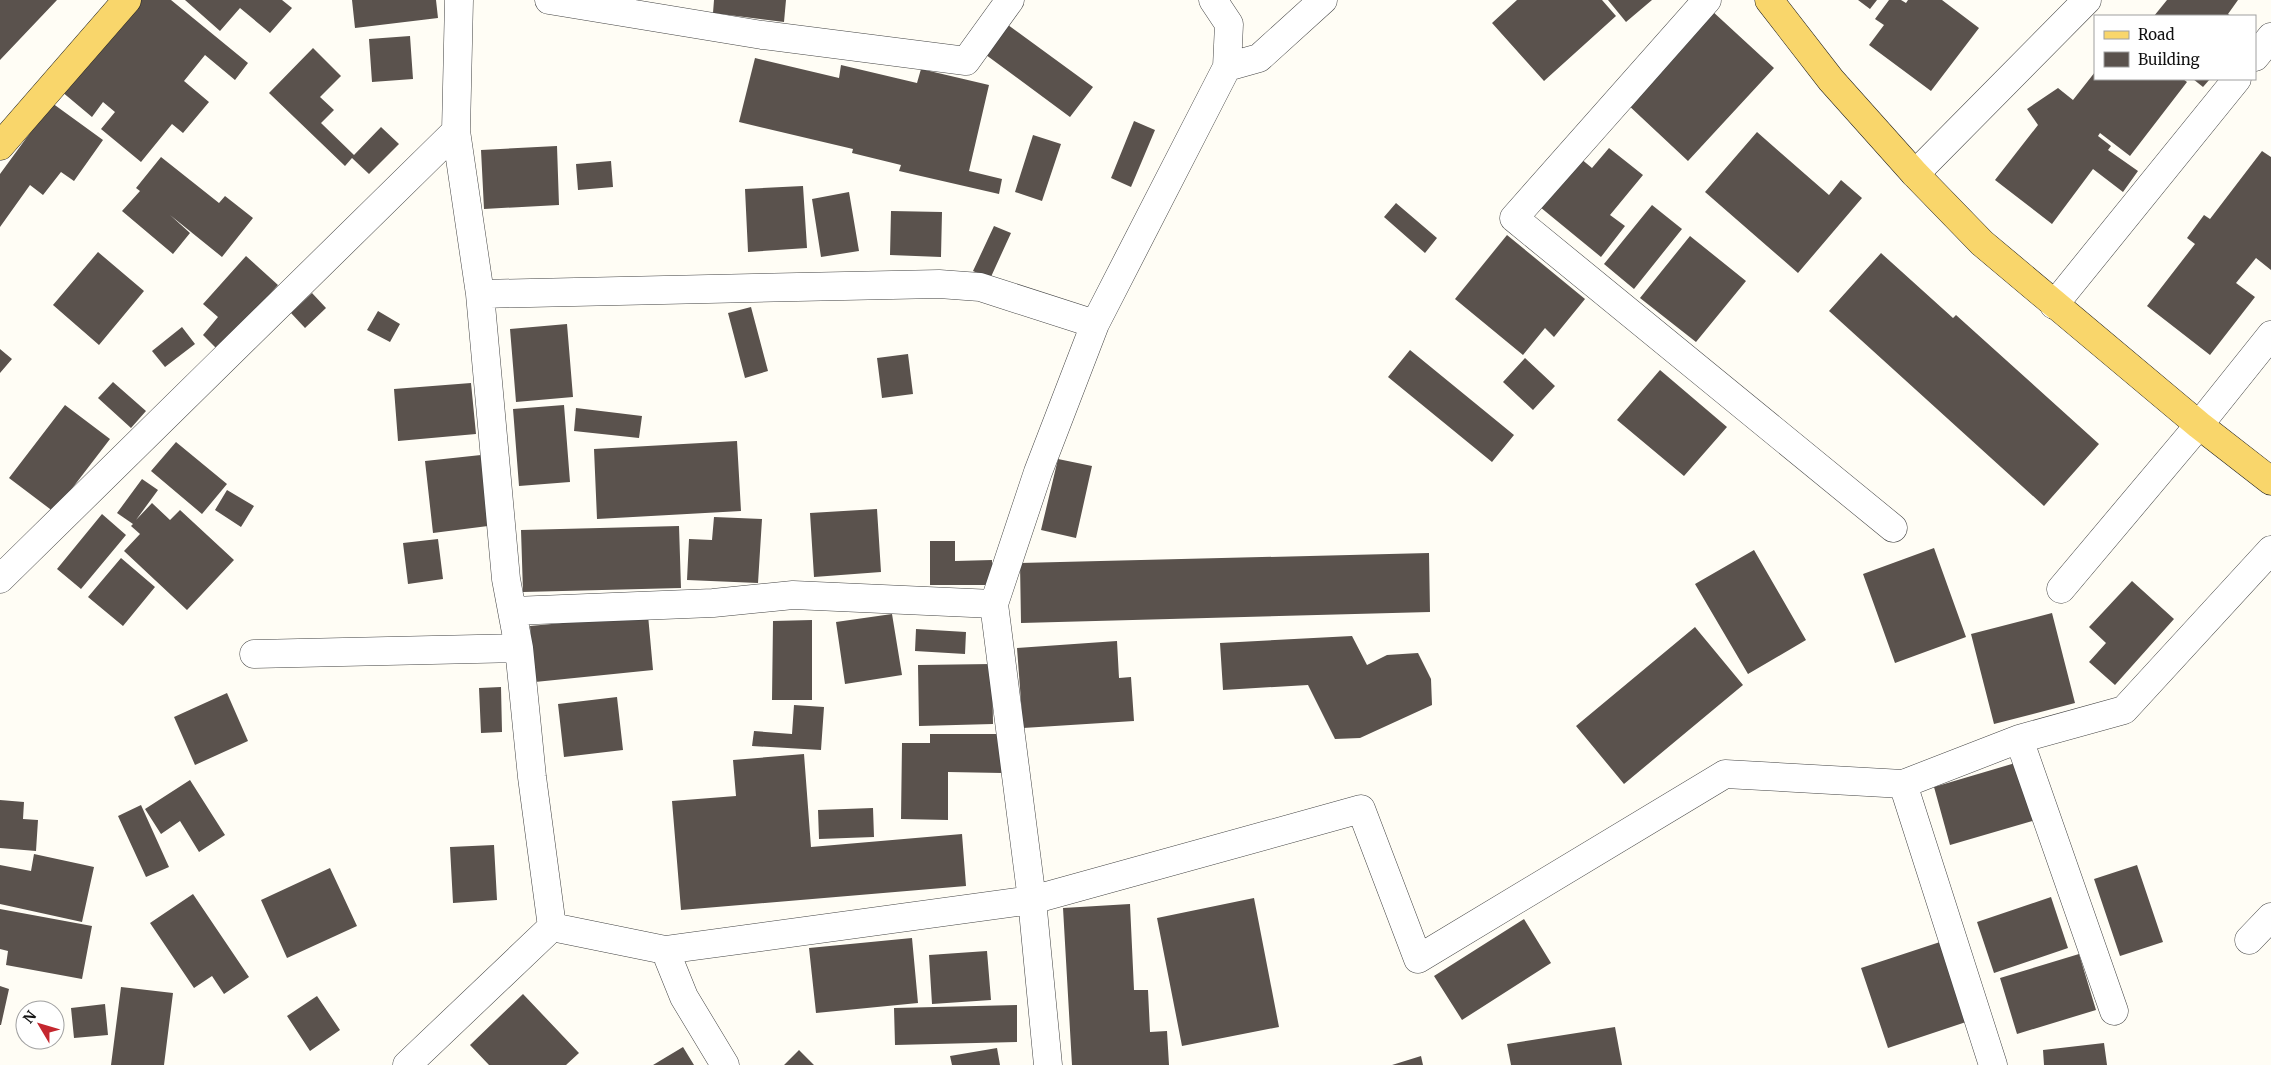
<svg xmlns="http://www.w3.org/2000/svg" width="2271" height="1065" viewBox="0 0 2271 1065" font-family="Merriweather,serif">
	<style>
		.building { fill: #5a524d }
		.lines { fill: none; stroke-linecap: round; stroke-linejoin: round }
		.minor-casing { stroke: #444; stroke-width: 29 }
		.major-casing { stroke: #222; stroke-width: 29 }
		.minor { stroke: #fff; stroke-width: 28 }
		.major { stroke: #f9d66b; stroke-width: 28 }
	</style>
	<rect width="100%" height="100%" fill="#fffdf5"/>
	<path class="building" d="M0,0H57L0,60Z
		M135,0H171L248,63L235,80L205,55L184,81L209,102L183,133L172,124L141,162L101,129L115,112L103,102L92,117L61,91Z
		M185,0H282L292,8L270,33L240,8L220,31Z
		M352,0H436L438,18L355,28Z
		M714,0H786L784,22L713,13Z
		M1517,0H1602L1616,16L1544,81L1492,23Z
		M1608,0H1652L1626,22Z
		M1858,0H1877L1870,9Z
		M1889,0H1901L1906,3L1908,0H1942L1979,28L1931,91L1869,45L1884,25L1875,19Z
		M2167,0H2238L2228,14L2231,16H2154Z
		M1711,10L1774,68L1688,161L1626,103Z
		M1004,22L1093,87L1070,117L982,52Z
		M410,36L413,79L372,82L369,39Z
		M313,48L341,76L320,97L334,110L321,123L354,155L381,127L399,144L369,174L352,158L345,166L269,93Z
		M755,58L839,78L841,65L917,83L921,69L989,85L969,171L1002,179L999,194L899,171L901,165L852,153L853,149L739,122Z
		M2095,72V79H2183L2187,82L2130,156L2100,133L2098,136L2111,146L2108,150L2138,171L2123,192L2093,169L2052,224L1995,180L2038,125L2027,109L2058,88L2073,100Z
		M2193,79H2210L2203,87Z
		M52,103L103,140L74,181L61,172L43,195L30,185L0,227V174Z
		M1134,121L1155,130L1131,187L1111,178Z
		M1757,132L1829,195L1841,180L1862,198L1798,273L1705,192Z
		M1033,135L1061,144L1042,201L1015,192Z
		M557,146L559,205L484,209L481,150Z
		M1609,148L1643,175L1610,215L1625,226L1601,257L1540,207L1580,158L1592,168Z
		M2262,151L2271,157V270L2256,258L2236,283L2255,297L2210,355L2147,306L2195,244L2187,238L2204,215L2210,219Z
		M161,157L219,203L225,196L253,218L222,257L170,215L190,233L173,254L122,211L140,191L136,188Z
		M611,161L613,187L578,190L576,164Z
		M803,186L807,248L748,252L745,189Z
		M849,192L859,251L821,257L812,199Z
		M1396,203L1437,238L1425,253L1384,217Z
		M1652,205L1682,229L1634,289L1604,264Z
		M891,211L942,212L941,257L890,255Z
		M994,226L1011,233L990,279L973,271Z
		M1507,235L1585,299L1554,337L1545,328L1523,355L1455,299Z
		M1690,236L1746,281L1696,342L1640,298Z
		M98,252L144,291L99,345L53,305Z
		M1881,253L1953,318L1956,315L2099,444L2044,506L1829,311Z
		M246,256L278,285L219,351L203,335L218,317L203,304Z
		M312,293L326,308L305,328L291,313Z
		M751,307L768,371L745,378L728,313Z
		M378,311L400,324L390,342L367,330Z
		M567,324L573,397L516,402L510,329Z
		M182,327L195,344L165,367L152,351Z
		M0,349L12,359L0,373Z
		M1410,350L1514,435L1492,462L1388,377Z
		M908,354L913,394L882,398L877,358Z
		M1525,358L1555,386L1533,410L1503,382Z
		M1660,370L1727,427L1684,476L1617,420Z
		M113,382L146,411L131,428L98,398Z
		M471,383L476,434L398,441L394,389Z
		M65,405L110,439L54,512L9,478Z
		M564,405L570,482L519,486L513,409Z
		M576,408L642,416L639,438L574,431Z
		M737,441L741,511L597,519L594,449Z
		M176,442L227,484L202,514L151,471Z
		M481,455L488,526L433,533L425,461Z
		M1058,459L1092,466L1076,538L1041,530Z
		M142,479L158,490L136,520L152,503L170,520L180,510L234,560L187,610L124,551L140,534L131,526L133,524L117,513Z
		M227,490L254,506L241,527L215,510Z
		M877,509L881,572L814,577L810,513Z
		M102,514L126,535L81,589L57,569Z
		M714,517L762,519L758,583L687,580L689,539L712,540Z
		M679,526L681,588L523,592L521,530Z
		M438,539L443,579L408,584L403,543Z
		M930,541H955V561L992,560V585H930Z
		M1934,548L1966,637L1895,663L1863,574Z
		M1754,550L1806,640L1748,674L1695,584Z
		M1429,553L1430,612L1021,623L1020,563Z
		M121,558L155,587L123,626L88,597Z
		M2132,581L2174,619L2115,685L2089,662L2106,643L2089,627Z
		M2052,613L2075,703L1994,724L1971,634Z
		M892,614L902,675L845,684L836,622Z
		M648,615L653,670L535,682L530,626Z
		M812,620V700H772L773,621Z
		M1695,627L1743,685L1624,784L1576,726Z
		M916,629L966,632L965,654L915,651Z
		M1352,636L1367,665L1387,655L1418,653L1431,679L1432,705L1360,738L1335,739L1308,685L1223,690L1220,643Z
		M1117,641L1119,678L1131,677L1134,721L1023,728L1017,648Z
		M992,664L993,724L919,726L918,665Z
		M501,687L502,732L481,733L479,688Z
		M227,693L248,741L195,765L174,717Z
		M617,697L623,750L564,757L558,704Z
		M794,705L824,707L821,750L752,746L754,731L792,734Z
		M930,734H1002V773L948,772V820L901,819L902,743H930Z
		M804,754L811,847L962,834L966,886L681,910L672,801L736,796L733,760Z
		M2022,761L2039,819L1950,845L1934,787Z
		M190,780L225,835L199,852L180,821L161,834L145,809Z
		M0,800L24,802L23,819L38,820L36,851L0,848Z
		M141,805L169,867L146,877L118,816Z
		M873,808L874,837L819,839L818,810Z
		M494,845L497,900L453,903L450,847Z
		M34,854L94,867L82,922L0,904V865L31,871Z
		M2137,865L2163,942L2120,956L2094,879Z
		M330,868L357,926L287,958L261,900Z
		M193,894L249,977L224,994L212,976L194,988L150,923Z
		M2051,897L2068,948L1994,973L1977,922Z
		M1254,898L1279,1027L1182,1046L1157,918Z
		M1130,904L1134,990H1148L1150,1032L1167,1031L1169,1065H1072L1063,908Z
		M0,909L92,926L82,979L6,965L8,951L0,949Z
		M1524,919L1551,963L1462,1020L1434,976Z
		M912,938L918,1003L816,1013L809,948Z
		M1940,942L1966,1022L1888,1048L1861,968Z
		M987,951L991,1000L932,1004L929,955Z
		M2079,954L2096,1010L2017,1034L2000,978Z
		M0,986L9,989L1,1025H0Z
		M121,987L173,993L164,1065H111Z
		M523,994L579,1053L566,1065H489L470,1045Z
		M317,996L340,1030L310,1051L287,1016Z
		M105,1004L108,1035L74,1038L71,1008Z
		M1017,1005V1042L895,1045L894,1008Z
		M1615,1027L1622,1065H1511L1507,1044Z
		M2104,1043L2107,1065H2044L2043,1050Z
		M683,1047L694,1065H653Z
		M997,1048L1000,1065H952L950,1056Z
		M799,1050L814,1065H784Z
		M1421,1056L1423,1065H1392Z"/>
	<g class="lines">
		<g class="minor-casing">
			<path id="minor" d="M459,0L456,131L480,294L506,579L519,648L532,777L552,927
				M549,0L762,35L966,61L1010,0
				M1213,0L1229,24L1227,67L1095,324L1038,472L994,604L1032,900L1361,809L1418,959L1725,774L1903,784L1993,1065
				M1707,0L1514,218L1893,528
				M2255,57L2271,37
				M1227,67L1259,58L1323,0
				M1915,174L2087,0
				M480,294L939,284L980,287L1095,324
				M2054,305L2237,79
				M0,579L456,131
				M2061,589L2199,425L2271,335
				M513,611L713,603L793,595L994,604
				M254,654L519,648
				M2019,739L2114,1011
				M1903,784L2019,739L2124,710L2271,550
				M552,927L665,950L1032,900L1048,1065
				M2249,940L2271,917
				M665,950L684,997L725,1065
				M407,1065L552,927"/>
		</g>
		<g class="major-casing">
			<path id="major" d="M1769,0L1831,80L1915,174L1982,243L2199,425L2271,481
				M0,146L127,0"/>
		</g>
		<use href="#minor" class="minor"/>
		<use href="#major" class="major"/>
	</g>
	<rect x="2094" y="15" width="162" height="65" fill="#ffffff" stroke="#a0a0a0"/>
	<rect x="2104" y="31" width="25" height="8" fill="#f9d66b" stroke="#a0a0a0"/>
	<text x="2138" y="40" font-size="15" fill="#111111">Road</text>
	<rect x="2104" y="52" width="25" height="15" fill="#5a524d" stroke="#a0a0a0"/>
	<text x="2138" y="65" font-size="15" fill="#111111">Building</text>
	<g transform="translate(40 1025) rotate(308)"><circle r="24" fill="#ffffff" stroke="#a0a0a0"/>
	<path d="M0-4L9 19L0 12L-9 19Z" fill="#c4262e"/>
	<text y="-8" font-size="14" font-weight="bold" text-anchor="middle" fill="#111111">N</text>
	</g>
</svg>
